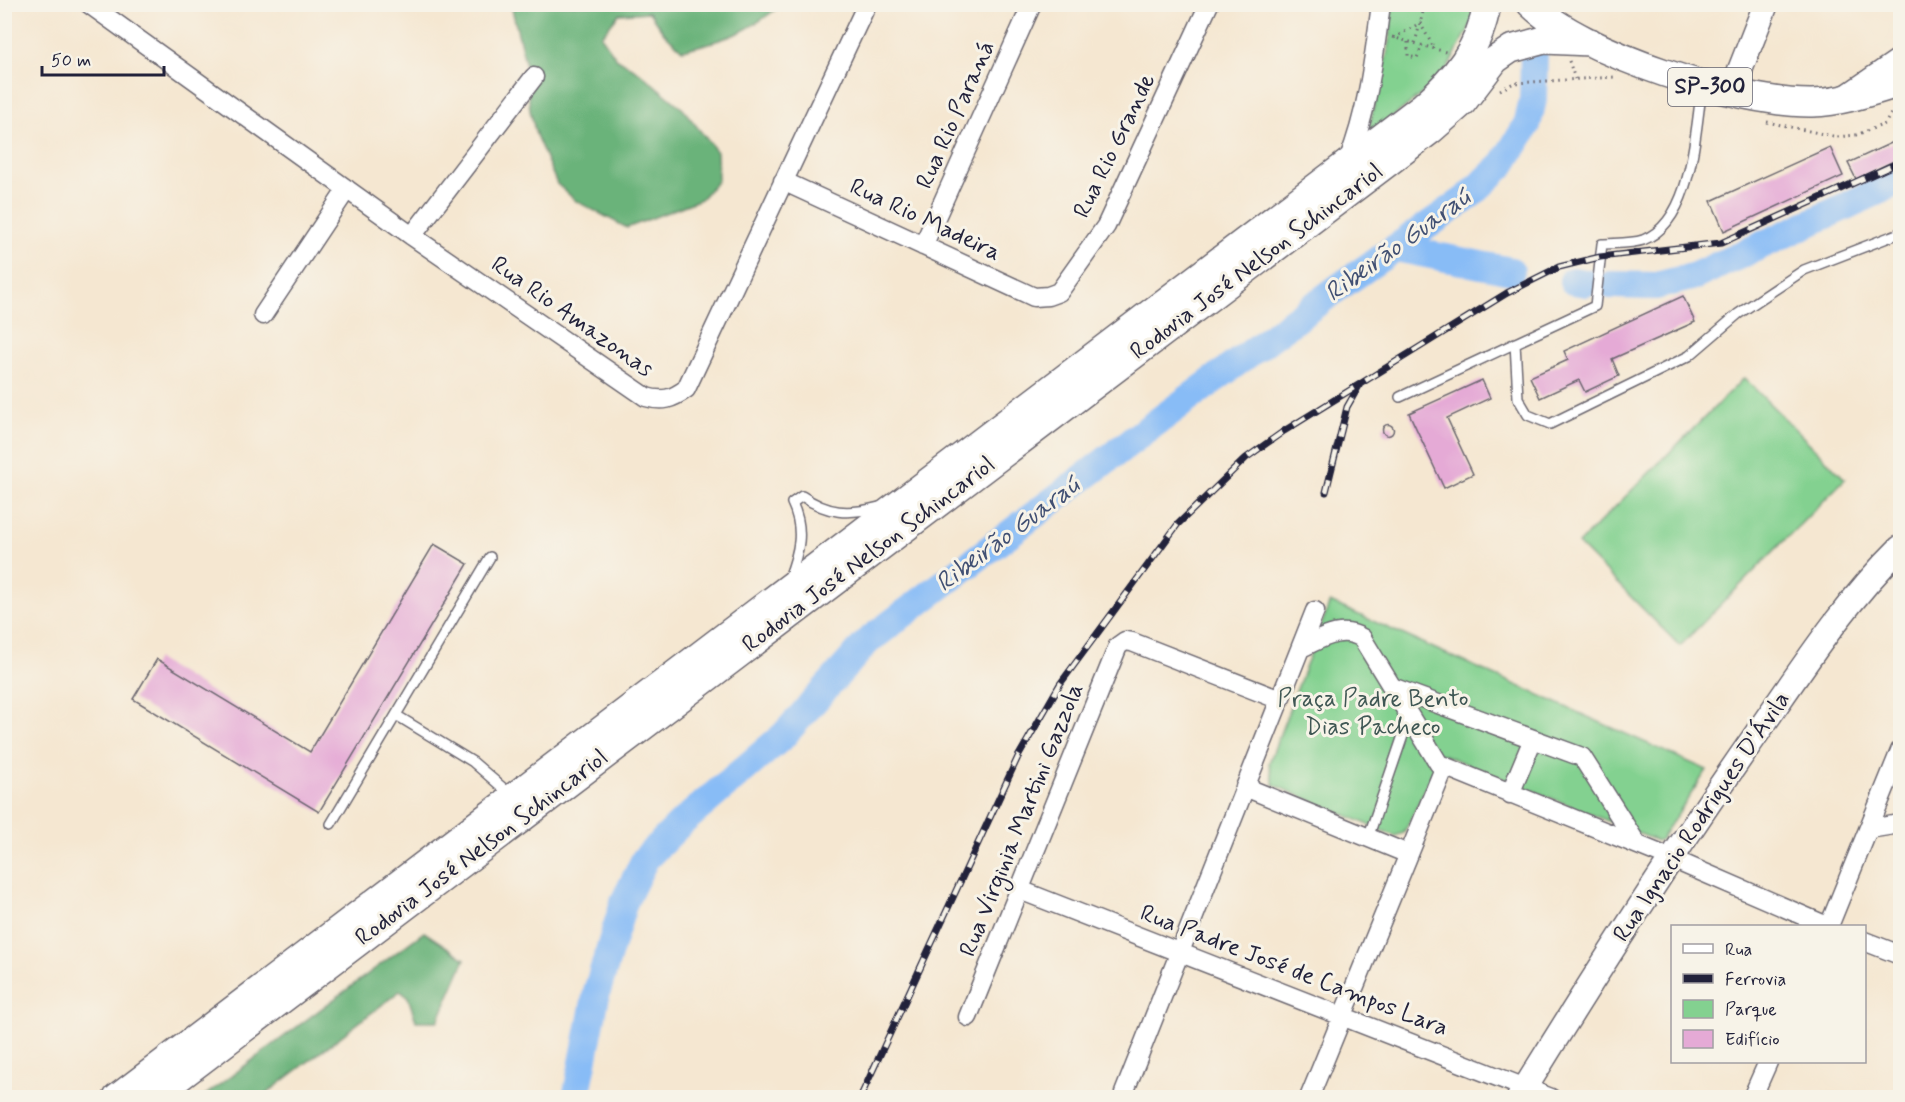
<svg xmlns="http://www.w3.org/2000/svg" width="1905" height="1102" viewBox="0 0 1905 1102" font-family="Mynerve,sans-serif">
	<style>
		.green { fill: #83d190; stroke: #527a66; stroke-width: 1.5 }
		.forest { fill: #6ab37a; stroke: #466a5a; stroke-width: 1.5 }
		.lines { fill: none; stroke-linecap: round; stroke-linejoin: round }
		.river { stroke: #88bcf6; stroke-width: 28 }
		.building { fill: #e5aad6 }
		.lane-casing { stroke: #6c6770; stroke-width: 12 }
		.street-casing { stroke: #6c6770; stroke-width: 21 }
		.secondary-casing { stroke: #6c6770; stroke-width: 27 }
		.primary-casing { stroke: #6c6770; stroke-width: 30 }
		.path { stroke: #6c6770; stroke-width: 3; stroke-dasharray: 1.5 4.5; stroke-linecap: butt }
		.lane { stroke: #fff; stroke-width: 9 }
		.street { stroke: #fff; stroke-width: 18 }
		.secondary { stroke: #fff; stroke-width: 24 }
		.primary { stroke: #fff; stroke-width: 27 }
		.rail-casing { stroke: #22223b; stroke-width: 7 }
		.rail { stroke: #f7f3e8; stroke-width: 4.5; stroke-dasharray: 14; stroke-linecap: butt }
		.labels { text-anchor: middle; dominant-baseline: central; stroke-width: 6; stroke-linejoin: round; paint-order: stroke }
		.shield { fill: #f7f3e8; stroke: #62616f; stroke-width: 1.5 }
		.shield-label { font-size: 22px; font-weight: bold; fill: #22223b }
		.street-label { font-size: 24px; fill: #22223b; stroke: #f7f3e8 }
		.park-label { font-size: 24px; fill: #3f5754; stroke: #f7f3e8 }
		.water-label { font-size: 26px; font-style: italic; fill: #415073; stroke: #f7f3e8 }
	</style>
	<rect width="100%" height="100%" fill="#f7f3e8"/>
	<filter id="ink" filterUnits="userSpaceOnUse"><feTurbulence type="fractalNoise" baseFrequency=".0167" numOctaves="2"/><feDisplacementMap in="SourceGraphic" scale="12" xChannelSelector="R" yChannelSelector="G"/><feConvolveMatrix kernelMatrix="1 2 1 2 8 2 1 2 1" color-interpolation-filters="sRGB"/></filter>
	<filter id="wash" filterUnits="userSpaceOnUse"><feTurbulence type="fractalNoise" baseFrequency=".008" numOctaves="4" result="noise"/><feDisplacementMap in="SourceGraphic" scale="24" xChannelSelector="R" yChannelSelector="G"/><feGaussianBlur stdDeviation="1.35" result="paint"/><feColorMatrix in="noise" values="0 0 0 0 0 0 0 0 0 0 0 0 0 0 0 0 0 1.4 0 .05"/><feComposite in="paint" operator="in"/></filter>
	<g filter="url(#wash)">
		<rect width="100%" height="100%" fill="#f5e7d1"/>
		<path class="green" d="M1392,5H1479L1476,16L1442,78L1366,138L1390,42Z
			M1744,378L1845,479L1680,646L1578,544Z
			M1330,602L1707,770L1661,839L1657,841L1442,754L1404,833L1395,836L1274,785L1269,763Z"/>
		<path class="forest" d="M511,5H781C747,33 726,40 682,50L664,33L649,12L619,14L601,36L616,58L639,72L683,109L717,152L718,180L701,199L627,228L576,201L557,184L536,135L530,110L525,62Z
			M424,932L465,959L438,1021H416L408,997L400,991L262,1097H203Z"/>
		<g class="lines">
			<path class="river" d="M1396,248L1511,271
				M1573,281L1586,283
				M1611,285L1656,286L1695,276L1900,181
				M576,1098L597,991L624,902L645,859L679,825L783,736L868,641L1138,436L1339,287L1467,198L1503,164L1527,125L1533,100L1534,54"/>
		</g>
		<g id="blocks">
			<path class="building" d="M1900,139V158L1856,179L1848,163Z
				M1830,147L1843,176L1724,231L1711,201Z
				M1683,296L1695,322L1612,359L1619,376L1585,392L1579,380L1540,398L1530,377L1568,360L1564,351Z
				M1482,380L1490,398L1447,418L1473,474L1444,488L1409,413Z
				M1382.5 430a5.5 5.5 0 1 1 11 0a5.5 5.5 0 1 1-11 0Z
				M434,544L468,564L319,812L133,699L157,659L310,752Z"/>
		</g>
	</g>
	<g filter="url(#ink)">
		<use href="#blocks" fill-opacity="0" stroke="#6c6770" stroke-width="1.5"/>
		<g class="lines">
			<g class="lane-casing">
				<path id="lane" d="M1515,343L1518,398L1528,415L1550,424L1689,356L1738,314L1804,270L1900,233
					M1400,397L1595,306L1602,244C1614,243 1631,244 1643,240C1693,221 1695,131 1702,87
					M789,578C799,552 805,530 792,503L802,496C828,514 848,515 879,507
					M396,715L473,762L511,795
					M331,824L490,557
					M1368,838L1409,718"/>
			</g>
			<g class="street-casing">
				<path id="street" d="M89,4L412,236L646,397C663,402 672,399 686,389L867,4
					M1846,94L1900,57
					M1348,161C1368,111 1374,57 1381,4
					M783,181L1034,297L1048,296L1059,292L1106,226L1209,4
					M412,236L534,77
					M923,246L1032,4
					M263,315L347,189
					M1301,648C1321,639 1341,625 1362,638L1439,764L1670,858L1827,926
					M1392,687L1582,757L1637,844
					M1245,787L1408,854
					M1510,794L1533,739
					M1869,829L1900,824
					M1020,890L1551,1098
					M1829,926L1900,751
					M1864,941L1900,955
					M968,1017L1118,646L1125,641L1132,642L1280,700
					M1124,1093L1315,611
					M1309,1098L1445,766
					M1752,1098L1768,1062"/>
			</g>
			<g class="secondary-casing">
				<path id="secondary" d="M1731,93L1766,4
					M1519,1098C1594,976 1671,856 1753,739C1799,673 1843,604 1900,548"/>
			</g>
			<g class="primary-casing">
				<path id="primary" d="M1531,4C1582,54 1741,104 1812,103C1842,102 1871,92 1900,83
					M117,1098L1423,106C1455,78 1480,48 1487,4
					M152,1098L1431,130L1463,102L1495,60L1511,49L1544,40L1590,42"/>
			</g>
			<path class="path" d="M1392,37L1446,52
				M1394,38L1420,23L1434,48
				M1408,42V56L1417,58L1422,45
				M1415,43L1425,4
				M1569,61L1575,79
				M1500,90L1514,83L1615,77
				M1767,122L1837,137L1856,135L1885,124L1894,108"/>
			<use href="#lane" class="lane"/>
			<use href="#street" class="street"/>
			<use href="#secondary" class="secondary"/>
			<use href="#primary" class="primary"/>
			<g class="rail-casing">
				<path id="rail" d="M1326,492L1347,407L1359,386
					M860,1098L1018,757L1060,684L1178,524L1246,458L1284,431L1507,293L1559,267L1600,257L1721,243L1900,162"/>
			</g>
			<use href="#rail" class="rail"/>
		</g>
	</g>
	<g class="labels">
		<rect class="shield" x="1668" y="68" width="84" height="38" rx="4.5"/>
		<g class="shield-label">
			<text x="1710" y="87">SP-300</text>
		</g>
		<g class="street-label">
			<text transform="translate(956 115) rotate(-66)">Rua Rio Paraná</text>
			<text transform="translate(1115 146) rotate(-64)">Rua Rio Grande</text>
			<text transform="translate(925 220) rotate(25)">Rua Rio Madeira</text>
			<text transform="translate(1257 262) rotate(-37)">Rodovia José Nelson Schincariol</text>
			<text transform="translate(572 317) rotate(35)">Rua Rio Amazonas</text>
			<text transform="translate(869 555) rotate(-37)">Rodovia José Nelson Schincariol</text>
			<text transform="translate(1702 817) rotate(-56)">Rua Ignacio Rodrigues D'Ávila</text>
			<text transform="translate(1022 820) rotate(-68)">Rua Virginia Martini Gazzola</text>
			<text transform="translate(482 848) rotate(-37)">Rodovia José Nelson Schincariol</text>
			<text transform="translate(1294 971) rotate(21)">Rua Padre José de Campos Lara</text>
		</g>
		<g class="park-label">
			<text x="1373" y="699">Praça Padre Bento<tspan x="1373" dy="28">Dias Pacheco</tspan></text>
		</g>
		<g class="water-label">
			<text transform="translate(1398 246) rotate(-36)">Ribeirão Guaraú</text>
			<text transform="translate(1008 535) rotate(-37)">Ribeirão Guaraú</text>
		</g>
	</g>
	<rect width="1905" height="1102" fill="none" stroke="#f7f3e8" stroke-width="24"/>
	<rect x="1671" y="925" width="195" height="138" fill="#f7f3e8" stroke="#a29fa3" stroke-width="1.5"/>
	<rect x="1683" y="944" width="30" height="9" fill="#ffffff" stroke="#a29fa3" stroke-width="1.5"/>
	<text x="1725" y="955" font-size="18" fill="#22223b">Rua</text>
	<rect x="1683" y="974" width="30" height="9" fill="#22223b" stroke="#a29fa3" stroke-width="1.5"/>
	<text x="1725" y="985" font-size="18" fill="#22223b">Ferrovia</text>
	<rect x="1683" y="1000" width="30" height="18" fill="#83d190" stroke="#a29fa3" stroke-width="1.5"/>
	<text x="1725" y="1015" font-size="18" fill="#22223b">Parque</text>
	<rect x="1683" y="1030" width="30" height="18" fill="#e5aad6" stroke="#a29fa3" stroke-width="1.5"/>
	<text x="1725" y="1045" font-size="18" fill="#22223b">Edifício</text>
	<path d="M42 66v9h122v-9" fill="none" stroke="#22223b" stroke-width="3"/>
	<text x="51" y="66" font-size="18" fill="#22223b" stroke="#f7f3e8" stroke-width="4.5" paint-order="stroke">50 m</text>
</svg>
